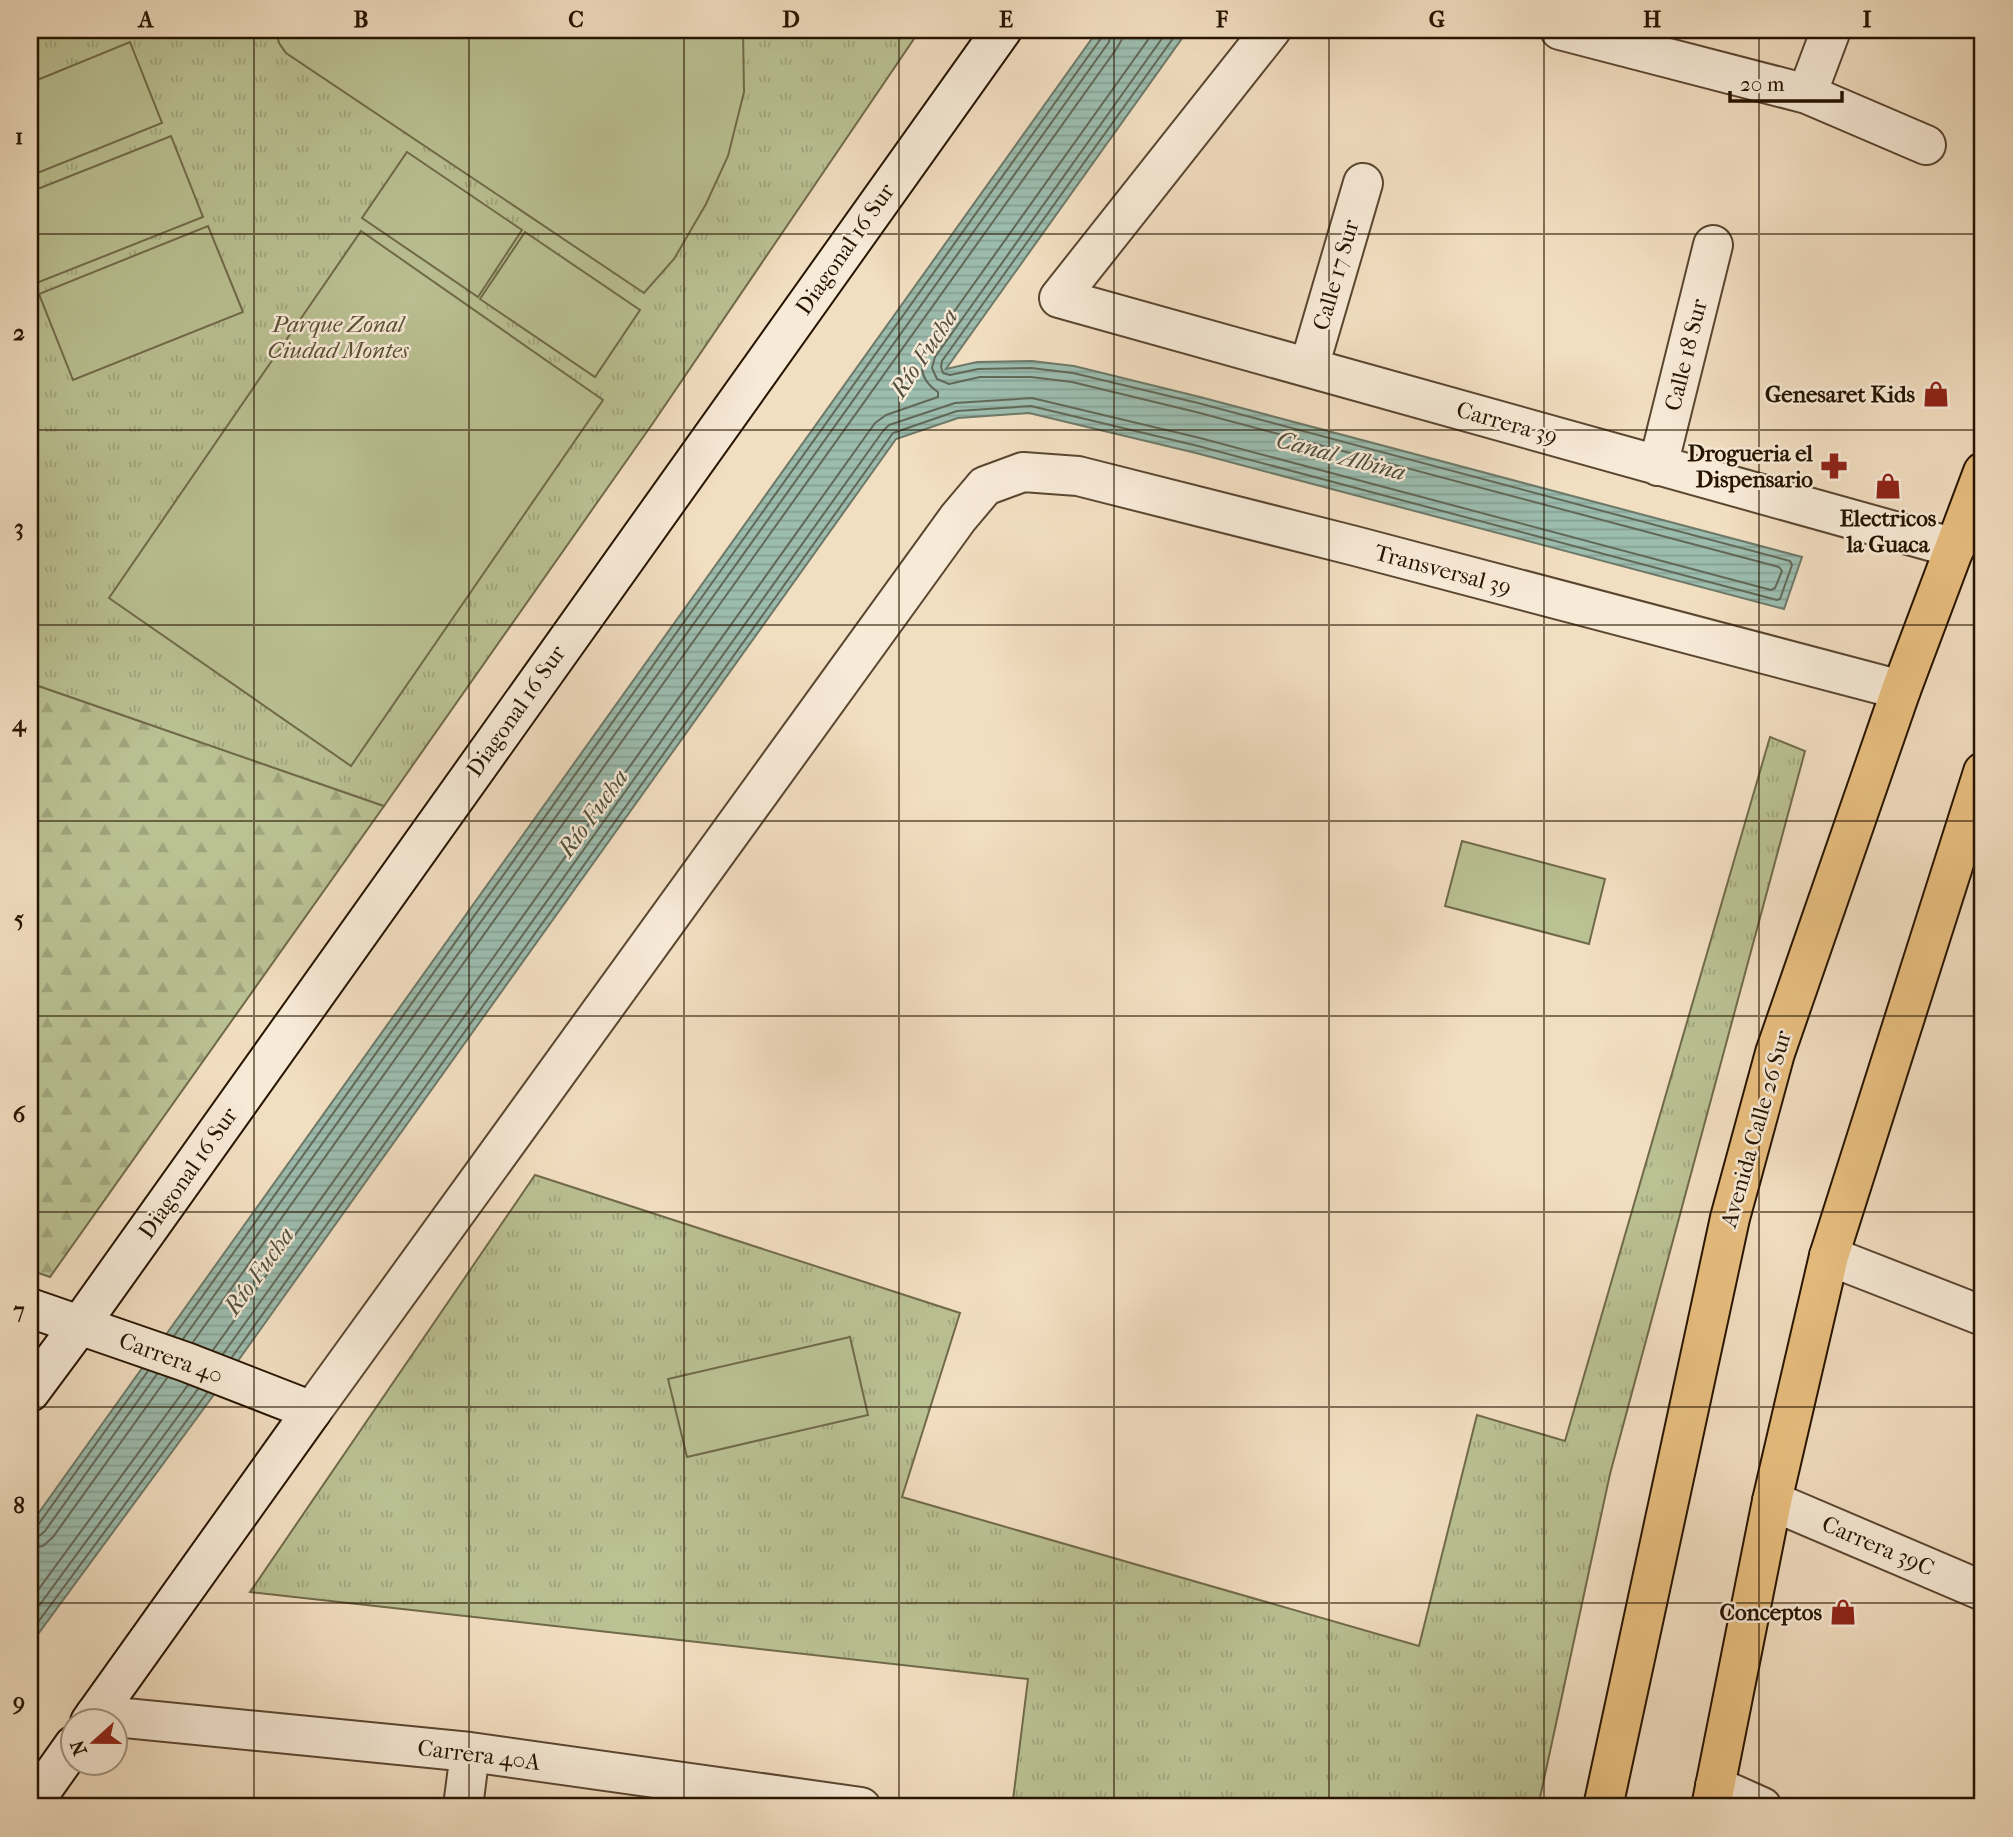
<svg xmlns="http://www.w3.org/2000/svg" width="2013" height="1837" viewBox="0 0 2013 1837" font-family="'IM FELL French Canon',serif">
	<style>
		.forest { fill: url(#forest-firs); stroke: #706a4a; stroke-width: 2 }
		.park { fill: url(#park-tufts); stroke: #706a4a; stroke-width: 2 }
		.pitch { fill: #bac193; stroke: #706a4a; stroke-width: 2 }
		.water { fill: url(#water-rules); stroke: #6d7968; stroke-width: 2 }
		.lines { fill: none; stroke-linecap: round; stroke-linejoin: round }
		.shore { stroke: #626857; stroke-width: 2 }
		.street-casing { stroke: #5a4630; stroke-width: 42 }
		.secondary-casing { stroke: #271400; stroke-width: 42 }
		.primary-casing { stroke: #271400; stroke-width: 42 }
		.street { stroke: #f7ead7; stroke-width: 38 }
		.secondary { stroke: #f7ead7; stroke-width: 38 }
		.primary { stroke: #e9bf80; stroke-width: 38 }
		.grid { fill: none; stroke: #271400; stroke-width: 2; stroke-opacity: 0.55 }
		.labels { text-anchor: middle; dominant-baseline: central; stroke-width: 5; stroke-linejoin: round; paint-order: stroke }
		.street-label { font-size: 23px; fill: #271400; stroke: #f7ead7 }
		.park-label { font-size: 23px; font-style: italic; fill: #5a5133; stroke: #f7ead7 }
		.poi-label { font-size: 23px; font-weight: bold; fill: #271400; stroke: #f7ead7; text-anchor: end }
		.water-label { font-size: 24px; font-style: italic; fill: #504f3d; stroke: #f7ead7 }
		.neatline { fill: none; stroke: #271400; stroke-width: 2.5 }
		.grid-label { font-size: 23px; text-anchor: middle; font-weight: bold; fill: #271400 }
	</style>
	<defs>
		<pattern id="forest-firs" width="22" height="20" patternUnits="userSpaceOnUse" patternTransform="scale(1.75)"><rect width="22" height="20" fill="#bac193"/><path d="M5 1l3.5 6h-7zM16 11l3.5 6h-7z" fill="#a0a57d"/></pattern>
		<pattern id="park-tufts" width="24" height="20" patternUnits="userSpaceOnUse" patternTransform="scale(1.75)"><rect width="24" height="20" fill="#bac193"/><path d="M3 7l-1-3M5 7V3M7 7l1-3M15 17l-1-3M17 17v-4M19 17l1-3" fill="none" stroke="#a0a57d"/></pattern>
		<pattern id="water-rules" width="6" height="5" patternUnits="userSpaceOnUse" patternTransform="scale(1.75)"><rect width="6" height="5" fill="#9cbcae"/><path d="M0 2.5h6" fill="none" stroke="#86a194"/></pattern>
	</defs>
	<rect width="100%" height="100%" fill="#f2dec1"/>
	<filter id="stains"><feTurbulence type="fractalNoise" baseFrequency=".00286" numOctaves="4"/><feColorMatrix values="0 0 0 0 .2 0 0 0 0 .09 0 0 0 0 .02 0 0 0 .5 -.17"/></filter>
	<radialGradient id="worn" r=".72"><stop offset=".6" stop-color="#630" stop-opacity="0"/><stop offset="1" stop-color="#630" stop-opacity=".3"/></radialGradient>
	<path class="forest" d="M30,683L384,806L50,1277L30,1270Z"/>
	<path class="park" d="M30,30H920L653,423L384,806L30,683Z
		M1770,737L1805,751L1610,1474L1538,1807H1059L1013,1800L1028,1679L250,1592L535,1175L960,1313L902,1497L1419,1646L1477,1415L1565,1441Z"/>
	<path class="pitch" d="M276,30H743L744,92L728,156L706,204L674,259L644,293L286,53L279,43Z
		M130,42L162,123L30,176V83Z
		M171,136L203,217L34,284L30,273V192Z
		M407,152L522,230L478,297L362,218Z
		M208,226L243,312L73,380L39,294Z
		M361,231L603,400L351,766L109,598Z
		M525,232L640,310L595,377L480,299Z
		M1462,841L1605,879L1589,944L1445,906Z
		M850,1337L868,1415L687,1457L668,1379Z"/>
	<path class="water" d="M1098,30H1188L946,369L977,362L1032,361L1074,366L1200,397L1802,557L1784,609L1196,453L1029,413L958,418L896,439L210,1400L30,1645V1525Z"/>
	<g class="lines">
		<path class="shore" d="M174,1336L1102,37L1103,30
			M183,1339L1109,42L1112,30
			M193,1342L1117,48L1122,39L1123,30
			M213,1350L875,423L886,415L938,397V392C923,382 918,368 926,351L1155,30
			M223,1354L883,431L889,425L955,403L1032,398L1200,438L1771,590L1775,588L1782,571L1779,567L1196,412L1072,382L1031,377H980L949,384L937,379L932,368L935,357L1168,30
			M232,1357L893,433L957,411L1031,406L1198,446L1777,600L1780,599L1792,565L1790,561L1198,403L1073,373L1031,368L978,369L950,375L943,373L941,367L942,361L1179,30
			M30,1528L38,1525L148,1371
			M30,1537L39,1536L45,1531L157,1374
			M30,1548L43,1546L53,1537L167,1378
			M30,1601L188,1385
			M30,1618L198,1389
			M30,1633L207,1393"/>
		<g class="street-casing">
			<path id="street" d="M1271,30L1059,298L1955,548
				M1560,30L1807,94L1926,145
				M1807,94L1831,30
				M1309,367L1363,183
				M1658,466L1713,245
				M1829,1256L1983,1316
				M312,1411L958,518L985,486L1023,472L1078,476L1355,546L1901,690
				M1772,1501L1983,1591
				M95,1715L470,1752L861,1807
				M1715,1786L1762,1807
				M463,1807L470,1752"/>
		</g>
		<g class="secondary-casing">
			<path id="secondary" d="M30,1308L186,1362L312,1411L90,1722
				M30,1392L79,1326L1002,30
				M30,1807L74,1745"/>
		</g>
		<g class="primary-casing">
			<path id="primary" d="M1603,1807L1730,1218L1775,1053L1901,690L1983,472
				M1711,1807L1772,1501L1829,1256L1983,772"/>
		</g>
		<use href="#street" class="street"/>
		<use href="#secondary" class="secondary"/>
		<use href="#primary" class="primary"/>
	</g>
	<path class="grid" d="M254,30V1807M469,30V1807M684,30V1807M899,30V1807M1114,30V1807M1329,30V1807M1544,30V1807M1759,30V1807M30,234H1983M30,430H1983M30,625H1983M30,821H1983M30,1016H1983M30,1212H1983M30,1407H1983M30,1603H1983"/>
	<defs>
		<g id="shop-bare" transform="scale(2.1)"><path d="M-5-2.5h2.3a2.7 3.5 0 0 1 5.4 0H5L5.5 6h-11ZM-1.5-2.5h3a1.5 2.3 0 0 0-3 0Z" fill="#8f2418" stroke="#f7ead7" stroke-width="2.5" paint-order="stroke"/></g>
		<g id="pharmacy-bare" transform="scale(2.1)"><path d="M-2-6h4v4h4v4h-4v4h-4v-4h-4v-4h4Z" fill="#8f2418" stroke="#f7ead7" stroke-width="2.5" paint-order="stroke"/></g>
	</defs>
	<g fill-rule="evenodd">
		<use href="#shop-bare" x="1936" y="394"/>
		<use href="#pharmacy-bare" x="1834" y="466"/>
		<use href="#shop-bare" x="1888" y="486"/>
		<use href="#shop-bare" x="1843" y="1612"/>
	</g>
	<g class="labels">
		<g class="street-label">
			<text transform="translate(845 249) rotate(-55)">Diagonal 16 Sur</text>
			<text transform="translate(1336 275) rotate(-74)">Calle 17 Sur</text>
			<text transform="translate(1686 355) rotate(-76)">Calle 18 Sur</text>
			<text transform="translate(1507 423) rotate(16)">Carrera 39</text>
			<text transform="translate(1443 570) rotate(15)">Transversal 39</text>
			<text transform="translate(516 711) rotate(-55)">Diagonal 16 Sur</text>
			<text transform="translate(1756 1129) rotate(-74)">Avenida Calle 26 Sur</text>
			<text transform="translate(188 1173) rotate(-55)">Diagonal 16 Sur</text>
			<text transform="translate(171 1358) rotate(20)">Carrera 40</text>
			<text transform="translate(1878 1546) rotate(23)">Carrera 39C</text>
			<text transform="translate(479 1755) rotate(7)">Carrera 40A</text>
		</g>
		<g class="park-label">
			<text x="338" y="324">Parque Zonal<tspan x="338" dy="26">Ciudad Montes</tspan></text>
		</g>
		<g class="poi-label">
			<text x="1915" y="394">Genesaret Kids</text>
			<text x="1813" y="453">Drogueria el<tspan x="1813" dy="26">Dispensario</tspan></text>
			<text x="1888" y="518" text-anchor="middle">Electricos<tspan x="1888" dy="26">la Guaca</tspan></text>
			<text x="1822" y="1612">Conceptos</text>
		</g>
		<g class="water-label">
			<text transform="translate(924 353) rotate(-56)">Río Fucha</text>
			<text transform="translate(1341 456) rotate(15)">Canal Albina</text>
			<text transform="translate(593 813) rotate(-54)">Río Fucha</text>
			<text transform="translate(259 1271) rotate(-54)">Río Fucha</text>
		</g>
	</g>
	<rect width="2013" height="1837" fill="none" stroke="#f2dec1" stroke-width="77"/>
	<g transform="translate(94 1742) rotate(249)"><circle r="33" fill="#f7ead7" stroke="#a49481" stroke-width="2"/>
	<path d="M0-5L12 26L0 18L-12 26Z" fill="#8f2418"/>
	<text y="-10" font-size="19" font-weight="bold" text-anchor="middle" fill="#271400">N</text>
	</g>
	<path d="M1730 91v10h112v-10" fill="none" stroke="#271400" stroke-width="3.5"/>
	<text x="1740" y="91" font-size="21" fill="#271400" stroke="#f7ead7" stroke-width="5" paint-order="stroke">20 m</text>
	<rect x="38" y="38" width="1936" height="1760" class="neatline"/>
	<g class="grid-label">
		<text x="146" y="27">A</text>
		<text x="361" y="27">B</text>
		<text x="576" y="27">C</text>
		<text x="791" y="27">D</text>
		<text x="1006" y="27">E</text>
		<text x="1222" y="27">F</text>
		<text x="1437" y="27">G</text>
		<text x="1652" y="27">H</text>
		<text x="1867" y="27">I</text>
		<text x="19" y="144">1</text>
		<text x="19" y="340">2</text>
		<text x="19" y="535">3</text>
		<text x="19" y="731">4</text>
		<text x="19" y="926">5</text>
		<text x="19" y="1122">6</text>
		<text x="19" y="1318">7</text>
		<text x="19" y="1513">8</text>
		<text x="19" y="1709">9</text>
	</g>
	<rect width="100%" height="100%" filter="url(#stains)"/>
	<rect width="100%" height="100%" fill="url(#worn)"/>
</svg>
